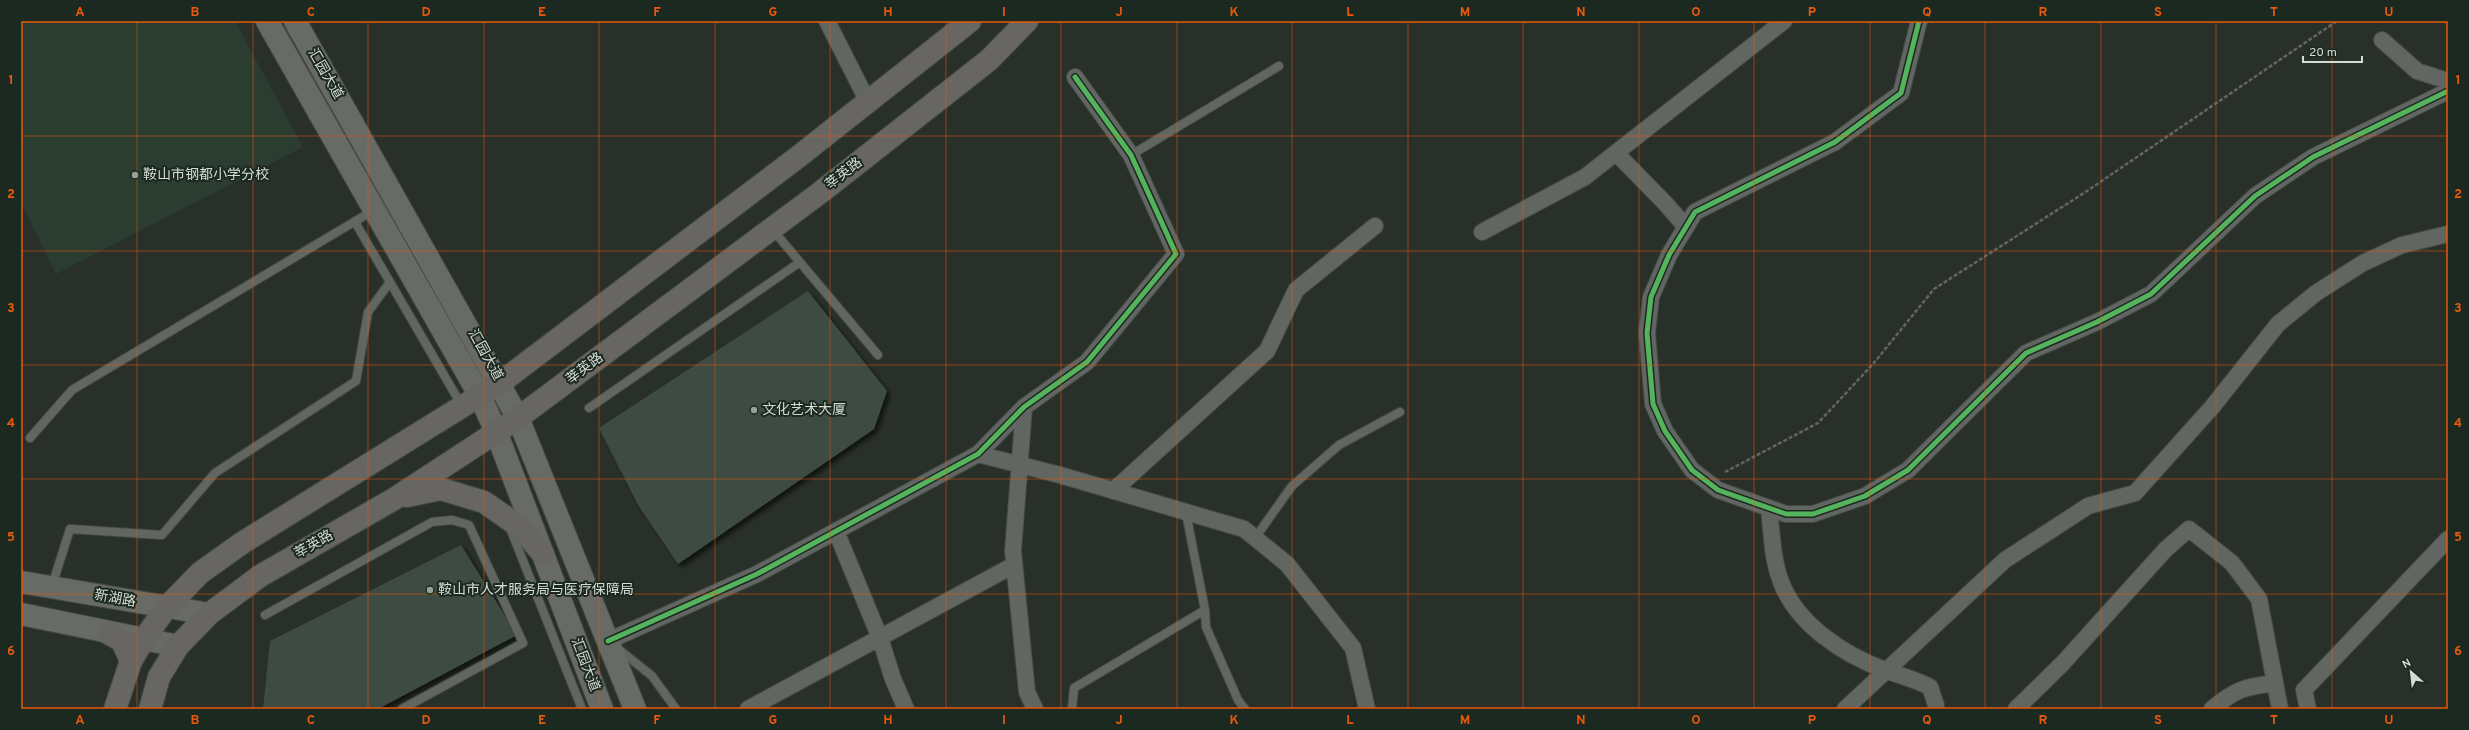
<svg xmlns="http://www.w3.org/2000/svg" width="2469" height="730" viewBox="0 0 2469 730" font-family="Overpass,'Noto Sans SC',sans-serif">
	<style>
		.built { fill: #2b3c30 }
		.building { fill: #3d4b42; filter: url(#shadow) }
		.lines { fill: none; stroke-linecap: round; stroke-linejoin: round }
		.service-casing { stroke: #444b46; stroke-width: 10 }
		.minor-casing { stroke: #444b46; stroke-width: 18 }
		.secondary-casing { stroke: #444b46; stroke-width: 24 }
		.primary-casing { stroke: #444b46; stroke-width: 24 }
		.path { stroke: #626663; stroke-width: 2.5; stroke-dasharray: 4 2; stroke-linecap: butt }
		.service { stroke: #616662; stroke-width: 8 }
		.minor { stroke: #616662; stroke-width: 16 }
		.secondary { stroke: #686a66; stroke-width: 22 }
		.primary { stroke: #676662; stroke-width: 22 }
		.cycleway-casing { stroke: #1c2920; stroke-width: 8 }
		.cycleway { stroke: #56b35d; stroke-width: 5 }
		.grid { fill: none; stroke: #e8590c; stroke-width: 1; stroke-opacity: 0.55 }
		.poi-dot { fill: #98a09a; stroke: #1c2920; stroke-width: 1.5 }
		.labels { text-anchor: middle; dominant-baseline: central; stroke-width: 4; stroke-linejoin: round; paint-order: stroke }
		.street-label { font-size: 14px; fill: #d4dcd6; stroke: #1c2920 }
		.poi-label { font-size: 14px; fill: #d4dcd6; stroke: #1c2920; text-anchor: start }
		.neatline { fill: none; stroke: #e8590c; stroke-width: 1.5 }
		.grid-label { font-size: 13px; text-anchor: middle; font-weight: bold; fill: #e8590c }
	</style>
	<defs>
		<filter id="shadow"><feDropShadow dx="3.5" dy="3.5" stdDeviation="2" flood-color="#0009"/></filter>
	</defs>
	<rect width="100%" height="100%" fill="#29302a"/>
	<path class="built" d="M21,21H235L303,147L56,274L21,203Z"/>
	<path class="building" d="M808,291L887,391L874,429L678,564L638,505L599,428Z
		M461,545L517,635L378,709H263L270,641Z"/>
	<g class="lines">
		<g class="service-casing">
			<path id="service" d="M1131,155L1279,66
				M355,222L462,406
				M772,229L878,355
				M589,408L800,262
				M30,438L72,390L374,210
				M1186,513L1205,610L1206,627L1238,700L1245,709
				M510,528L582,709
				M1255,538L1292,486L1339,445L1400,412
				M52,586L70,529L162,535L215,473L356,381L368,312L390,282
				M265,615L432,522L452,520L469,525L523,643L402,709
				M617,648L652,676L676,709
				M1072,709L1074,688L1205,610"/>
		</g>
		<g class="minor-casing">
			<path id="minor" d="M827,21L868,102
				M1919,21L1901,93L1835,142L1695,212L1669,255L1651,297L1647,333L1653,404L1665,431L1692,470L1718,490L1786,514H1813L1865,496L1908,470L2026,353L2097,322L2151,294L2255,196L2313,157L2448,91
				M2382,40L2417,71L2448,81
				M1616,153L1665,203L1686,227
				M1482,232L1585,177L1784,21
				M1024,407L1013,551L1027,692L1035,709
				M978,454L1060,475L1244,529L1287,564L1353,648L1367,709
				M1113,491L1267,351L1296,290L1375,226
				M1769,510C1772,532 1772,558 1780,579C1795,623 1842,654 1885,670C1900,676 1915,679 1930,687L1936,705
				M836,531L880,638L893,679L906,709
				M608,641L757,574L978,454L1024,407L1087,362L1176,254L1131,155L1075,77
				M748,709L1014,565
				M1845,709L2005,560L2088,506L2135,493L2213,406L2278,324L2316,293L2363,263L2402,245L2448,234
				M2016,709L2062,664L2166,549L2189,529L2232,563L2259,599L2280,709
				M2212,709C2236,689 2244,687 2275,683
				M2308,709L2304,690L2448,539"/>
		</g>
		<g class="secondary-casing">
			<path id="secondary" d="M267,21L480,396L497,434L602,709
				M295,21L518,418L635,709
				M21,582L209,614
				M21,614L178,646"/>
		</g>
		<g class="primary-casing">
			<path id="primary" d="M407,496L441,489L484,502L520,527L543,554
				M108,633L122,641L131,661
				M115,709L131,661L144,639L166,608L200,573L242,543L500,383L798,157L970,21
				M150,709L159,677L178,646L209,614L260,576L394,499L518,418L821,192L989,60L1027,21"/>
		</g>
		<path class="path" d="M1725,472L1818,423L1873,364L1934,289L2087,191L2337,21"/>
		<use href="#service" class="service"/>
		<use href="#minor" class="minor"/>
		<use href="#secondary" class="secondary"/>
		<use href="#primary" class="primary"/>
		<g class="cycleway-casing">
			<path id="cycleway" d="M1919,21L1901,93L1835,142L1695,212L1669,255L1651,297L1647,333L1653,404L1665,431L1692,470L1718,490L1786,514H1813L1865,496L1908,470L2026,353L2097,322L2151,294L2255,196L2313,157L2448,91
				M608,641L757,574L978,454L1024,407L1087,362L1176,254L1131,155L1075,77"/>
		</g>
		<use href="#cycleway" class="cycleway"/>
	</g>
	<path class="grid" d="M137,21V709M253,21V709M368,21V709M484,21V709M599,21V709M715,21V709M830,21V709M946,21V709M1061,21V709M1177,21V709M1292,21V709M1408,21V709M1523,21V709M1639,21V709M1754,21V709M1870,21V709M1985,21V709M2101,21V709M2216,21V709M2332,21V709M21,136H2448M21,251H2448M21,365H2448M21,479H2448M21,594H2448"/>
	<g class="poi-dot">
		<circle cx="135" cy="175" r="4"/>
		<circle cx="754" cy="410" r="4"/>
		<circle cx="430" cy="590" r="4"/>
	</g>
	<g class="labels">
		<g class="street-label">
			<text transform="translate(325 74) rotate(60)">汇园大道</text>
			<text transform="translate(844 174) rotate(-38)">莘英路</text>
			<text transform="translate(485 355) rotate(61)">汇园大道</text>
			<text transform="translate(585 369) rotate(-37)">莘英路</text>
			<text transform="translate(314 545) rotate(-30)">莘英路</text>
			<text transform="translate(115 599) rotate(10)">新湖路</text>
			<text transform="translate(585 665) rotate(69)">汇园大道</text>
		</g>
		<g class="poi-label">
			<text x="143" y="175">鞍山市钢都小学分校</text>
			<text x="762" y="410">文化艺术大厦</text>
			<text x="438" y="590">鞍山市人才服务局与医疗保障局</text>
		</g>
	</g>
	<rect width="2469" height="730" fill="none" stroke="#1c2920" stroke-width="44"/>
	<g transform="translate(2411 672) rotate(332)" stroke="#1c2920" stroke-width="3" paint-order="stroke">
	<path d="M0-3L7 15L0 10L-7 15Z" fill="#d4dcd6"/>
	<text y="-6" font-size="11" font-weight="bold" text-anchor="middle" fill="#d4dcd6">N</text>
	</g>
	<path d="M2303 56v6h59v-6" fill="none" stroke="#d4dcd6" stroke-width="2"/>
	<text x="2309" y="56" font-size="12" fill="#d4dcd6" stroke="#1c2920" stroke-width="3" paint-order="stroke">20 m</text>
	<rect x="22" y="22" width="2425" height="686" class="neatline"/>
	<g class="grid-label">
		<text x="80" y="16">A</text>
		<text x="195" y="16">B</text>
		<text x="311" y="16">C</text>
		<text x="426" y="16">D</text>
		<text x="542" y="16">E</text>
		<text x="657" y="16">F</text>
		<text x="773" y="16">G</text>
		<text x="888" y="16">H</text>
		<text x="1004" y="16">I</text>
		<text x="1119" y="16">J</text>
		<text x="1234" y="16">K</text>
		<text x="1350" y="16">L</text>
		<text x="1465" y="16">M</text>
		<text x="1581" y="16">N</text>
		<text x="1696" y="16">O</text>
		<text x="1812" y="16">P</text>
		<text x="1927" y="16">Q</text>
		<text x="2043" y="16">R</text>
		<text x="2158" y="16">S</text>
		<text x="2274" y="16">T</text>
		<text x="2389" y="16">U</text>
		<text x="11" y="84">1</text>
		<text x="2458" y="84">1</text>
		<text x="11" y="198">2</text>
		<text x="2458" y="198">2</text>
		<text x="11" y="312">3</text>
		<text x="2458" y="312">3</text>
		<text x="11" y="427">4</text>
		<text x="2458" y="427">4</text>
		<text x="11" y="541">5</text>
		<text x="2458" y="541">5</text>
		<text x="11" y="655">6</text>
		<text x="2458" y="655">6</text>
		<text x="80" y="724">A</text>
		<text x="195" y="724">B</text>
		<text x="311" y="724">C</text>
		<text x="426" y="724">D</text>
		<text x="542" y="724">E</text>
		<text x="657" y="724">F</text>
		<text x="773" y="724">G</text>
		<text x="888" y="724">H</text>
		<text x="1004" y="724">I</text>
		<text x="1119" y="724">J</text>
		<text x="1234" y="724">K</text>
		<text x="1350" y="724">L</text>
		<text x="1465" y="724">M</text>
		<text x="1581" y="724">N</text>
		<text x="1696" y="724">O</text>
		<text x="1812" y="724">P</text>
		<text x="1927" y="724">Q</text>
		<text x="2043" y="724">R</text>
		<text x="2158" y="724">S</text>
		<text x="2274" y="724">T</text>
		<text x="2389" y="724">U</text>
	</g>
</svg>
